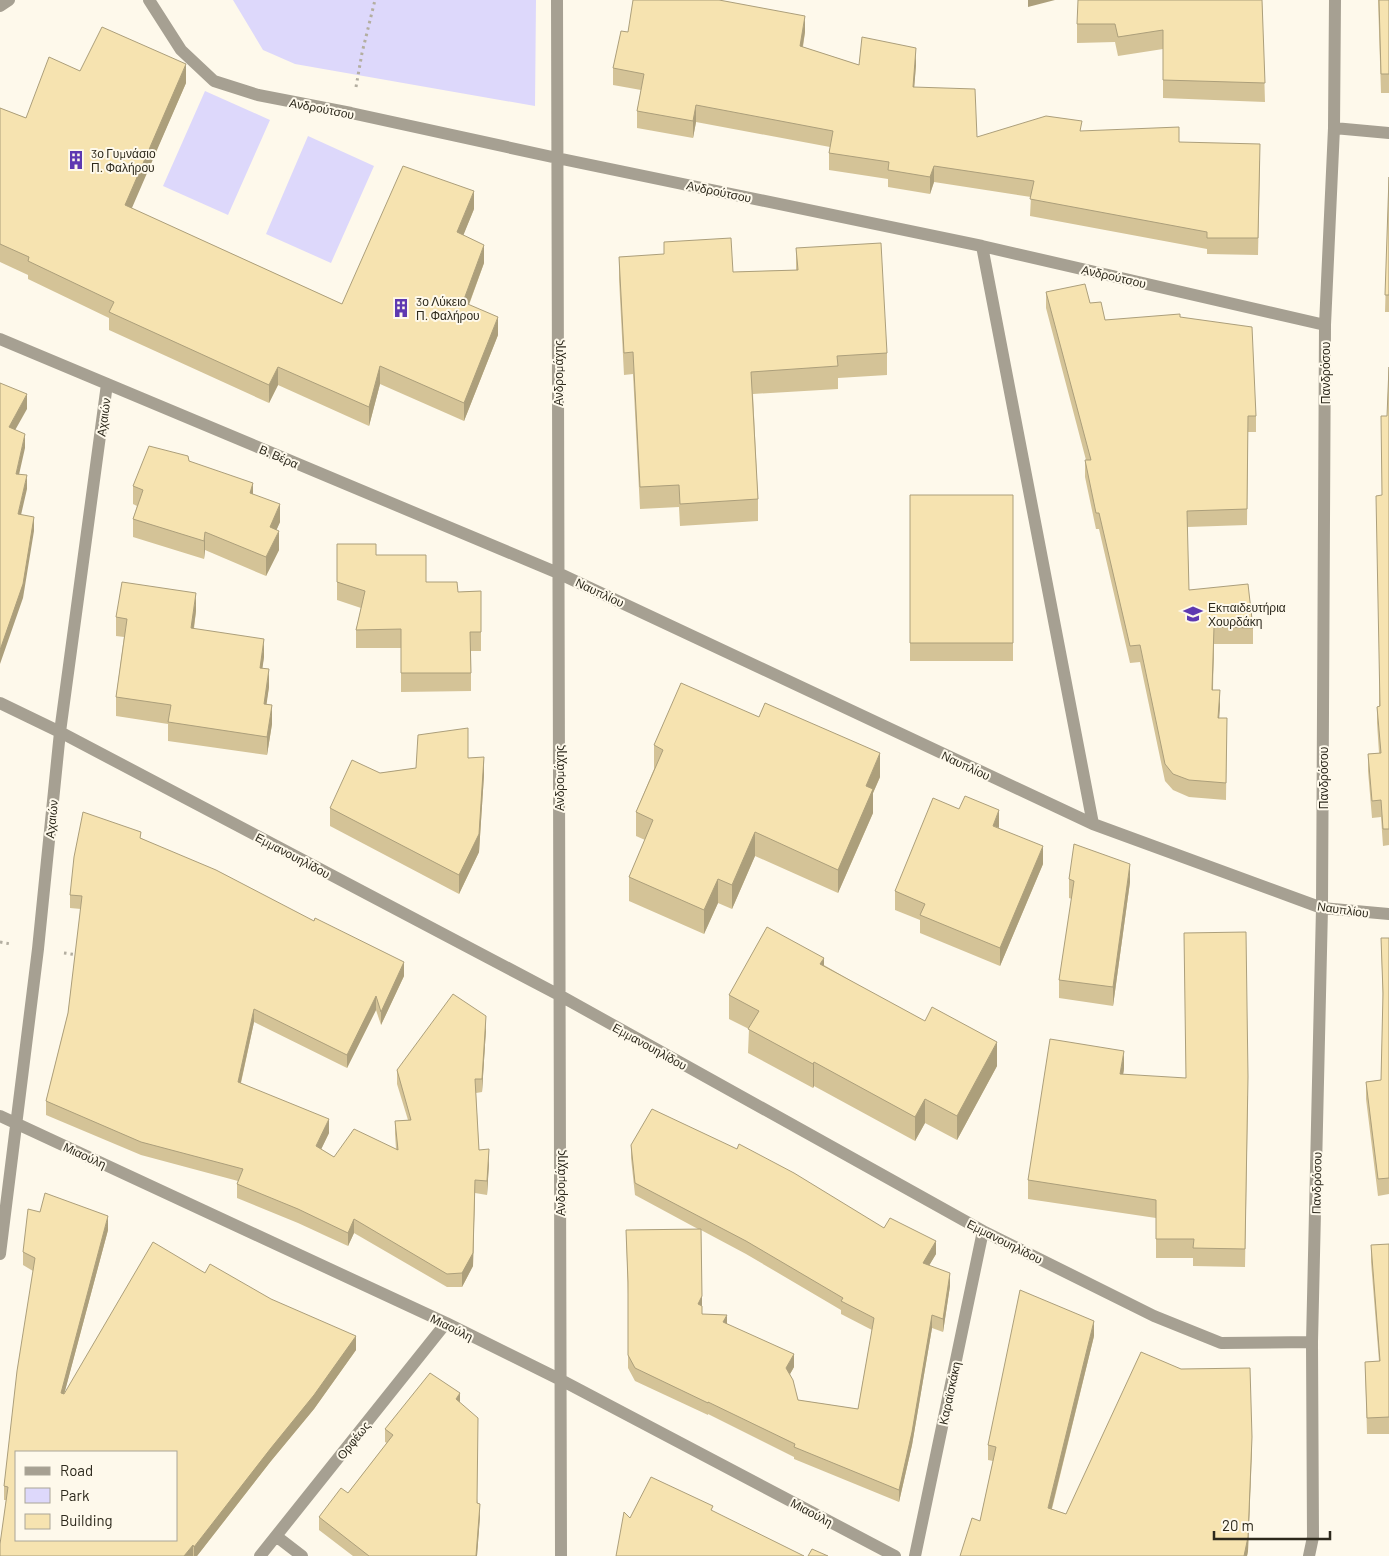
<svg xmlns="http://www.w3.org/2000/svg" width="1389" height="1556" viewBox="0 0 1389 1556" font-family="Barlow,sans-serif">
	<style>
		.green { fill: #ddd8fb }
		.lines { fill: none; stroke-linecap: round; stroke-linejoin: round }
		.path { stroke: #b3aea0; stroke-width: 3; stroke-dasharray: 2.5 4; stroke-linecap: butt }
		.minor { stroke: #a6a092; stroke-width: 12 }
		.wall { fill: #d4c397; fill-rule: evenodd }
		.shaded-wall { fill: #ac9f7b }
		.building { fill: #f6e3b0; stroke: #ac9f7b; fill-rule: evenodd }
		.labels { text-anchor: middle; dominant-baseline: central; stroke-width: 4; stroke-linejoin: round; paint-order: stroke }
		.street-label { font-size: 12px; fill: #2d291c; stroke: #fef9eb }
		.poi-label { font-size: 12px; fill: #2d291c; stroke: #fef9eb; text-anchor: start }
	</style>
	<rect width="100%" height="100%" fill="#fef9eb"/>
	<path class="green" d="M233,0H536L535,106L295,64L263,50Z
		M205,91L270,120L228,215L163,186Z
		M308,136L374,166L331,263L266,234Z"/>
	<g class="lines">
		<path class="path" d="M356,87L362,53L375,0
			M0,942L11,944
			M64,953L78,955"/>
		<path class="minor" d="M149,0L181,50L214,81L258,95L351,113L557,158L982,246L1325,325
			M557,0L561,1556
			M0,6L9,0
			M1334,128L1389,133
			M982,246L1093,824
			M0,339L558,573L1093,824L1322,908L1389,914
			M0,703L60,732L559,995L983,1231L1154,1316L1221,1343L1312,1342
			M0,1116L446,1323L561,1380L895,1556
			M0,1254L38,949L60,732L107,384
			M276,1536L302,1556
			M260,1556L446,1323
			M915,1556L983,1231
			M1309,1556L1313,1537L1312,1342L1322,908L1325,325L1334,128L1335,0"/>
	</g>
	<path class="wall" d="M1262,0L1265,102L1163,98V49L1118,56L1115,42L1077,43V24Z
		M1378,0H1389V93H1381Z
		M628,32H805L803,47L859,65H916L914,87L977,137L1082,131L1179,142L1260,161L1258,255L1207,254V249L1030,216L1031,197L934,182L930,194L888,187V179L829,170V153L830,147L696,122L693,138L637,128V111L641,90L613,85V68Z
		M80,71L186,83L131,208L342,304L474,209L463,235L484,263L469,305L498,335L464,421L380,384L369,426L278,385L269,403L109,330V318L28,279V275L0,262V108L26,118Z
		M1389,177V312H1385Z
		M664,242L733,272L796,270V248L887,353V375L838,378V389L753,394L758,499V521L680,526L679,507L640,509L633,374L624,375L619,279V257L664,255Z
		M1046,292L1090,303L1105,320L1180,317L1256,416V432H1248L1247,525L1187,527L1189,590L1253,628V644H1214L1213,690L1220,706L1219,718H1227L1226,800L1189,797L1173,790L1165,781L1140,662L1130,663L1099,529H1096L1085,477V460H1086L1046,308Z
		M1389,367V845L1383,846L1381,817L1372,818L1368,771V754L1379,753L1377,723V707L1379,706L1382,495L1387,416Z
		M189,461L253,494L280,522L276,530L279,550L266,576L205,550L204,559L133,537V519L137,506L133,504V486Z
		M910,495H1013V661H910Z
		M337,544L376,555L426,582L458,592L481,591V651H471V691L401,692V648H356V630L361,608L337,600Z
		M196,611L194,629L264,657L262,668L269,687L266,704L272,724L267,755L168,741V724L116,716V697L124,637L116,636V617Z
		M654,745L880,777L873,793V813L838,893L755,856L732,909L718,903L704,934L629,901V877L645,840L636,836V812L654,769Z
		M468,758L484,775L479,852L459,894L330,826V808L380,773L416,768Z
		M999,828L1043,864L1000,966L920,933V920L895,910V891Z
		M141,838L404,976L381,1025L376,1010L347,1068L254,1022L241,1083L329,1133L321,1149L334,1157L396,1149L395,1134V1121L408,1120L397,1084V1070L486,1029L482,1092L476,1093L479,1150L489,1163L487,1195L475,1193L473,1266L462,1287H447L354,1233L348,1246L298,1223L237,1198V1184L238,1181L141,1155L46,1115V1101L68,1013L81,909L70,908V895Z
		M1069,879L1130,882L1113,1006L1059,998V980L1072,899L1069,898Z
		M1381,938H1389V1194L1378,1196L1366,1099V1082L1381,1080L1383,1005Z
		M824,965L997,1066L957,1140L925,1123L915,1141L814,1086L813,1088L748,1053L749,1029L729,1019V995Z
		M1124,1069L1123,1074L1248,1096L1245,1267L1193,1266V1258H1156V1218L1028,1199V1180Z
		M631,1145L884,1228L936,1254L929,1265L950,1286L943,1332L932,1328L912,1445L899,1502L794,1459V1457L708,1414V1415L635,1381L628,1368V1294L626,1230L698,1229L635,1195L631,1158ZM701,1230L746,1254L841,1310V1314L872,1330L858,1409L798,1400L790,1374L794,1367L727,1324L702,1314Z
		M108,1230L64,1394L205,1273L356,1350L314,1409L271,1461L197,1556H0L6,1500H4V1486L33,1271L23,1265V1252Z
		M1389,1244V1434H1367L1365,1362L1379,1361L1371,1262V1245Z
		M1094,1336L1052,1509L1066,1514L1252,1452L1248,1551L1247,1556H960L980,1521L993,1461L988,1460V1445Z
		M460,1402L480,1516L477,1556H353L319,1530V1517L348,1493L387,1443L385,1442V1429Z"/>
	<path class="shaded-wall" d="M1028,0H1055L1028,7Z
		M805,16V32L800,62V46Z
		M916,48V65L913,103V87Z
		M186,64V83L125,224V205Z
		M696,105V122L693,138V121Z
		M934,166V182L930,194V177Z
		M474,191V209L457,251V232Z
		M484,245V263L463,320V302Z
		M498,317V335L464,421V403Z
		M380,366V384L369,426V407Z
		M278,367V385L269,403V385Z
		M27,394V409L9,441V427Z
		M25,434V448L16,488V474Z
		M27,475V489L18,528V514Z
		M253,483V501L250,493Z
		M280,504V522L270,545V527Z
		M34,517V531L23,598L0,664V650Z
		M279,531V550L266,576V557Z
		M205,532V550L204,559V541Z
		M196,593V611L191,647V628Z
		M1214,627V644L1212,706V690Z
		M264,639V657L260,686V668Z
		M269,669V687L264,722V704Z
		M1220,690V706L1218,734V718Z
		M272,705V724L267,755V737Z
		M880,753V777L873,793V813L838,893V870L866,786Z
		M484,757V775L479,852L459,894V875Z
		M999,810V828L993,826Z
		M755,832V856L732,909V885Z
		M1043,846V864L1000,966V948Z
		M1130,864V882L1113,1006V987Z
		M718,879V903L704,934V910Z
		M824,958V981L820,964Z
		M404,962V976L381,1025V1012Z
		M376,996V1010L347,1068V1055Z
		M254,1009V1022L238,1095V1082Z
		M486,1016V1029L482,1092V1079Z
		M997,1042V1066L957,1140V1116Z
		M1124,1051V1069L1120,1093V1074Z
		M814,1062V1086L813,1088V1064Z
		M925,1099V1123L915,1141V1117Z
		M329,1119V1133L316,1160V1146Z
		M489,1149V1163L487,1195V1181Z
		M475,1180L473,1266L462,1287V1273Z
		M108,1216V1230L61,1406V1393Z
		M354,1219V1233L348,1246V1233Z
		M936,1241V1254L923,1276V1263Z
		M950,1273V1286L943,1332V1319Z
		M702,1296V1308L698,1304Z
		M727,1315V1327L723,1322Z
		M932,1315V1328L912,1445L899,1502V1490Z
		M1094,1321V1336L1048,1523V1508Z
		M356,1336V1350L314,1409L271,1461L197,1556H194V1547Z
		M794,1354V1367L786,1381V1368Z
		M460,1393V1406L456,1399Z
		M1252,1437L1248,1551L1247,1556H1244Z
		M480,1504V1516L477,1556H476Z
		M193,1545V1556H184Z"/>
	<path class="building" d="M633,0H719L805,16L800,46L859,65L862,37L916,48L913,87L975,89L977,137L1046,116L1082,121L1080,131L1179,127V142L1260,144L1258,238H1207V232L1030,199L1034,181L934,166L930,177L888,170L889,162L829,153L833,131L696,105L693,121L637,111L644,74L613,68L621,31L628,32Z
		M1078,0H1262L1265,83L1163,80V30L1118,37L1115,24H1077Z
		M1379,0H1389V74H1381Z
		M102,27L186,64L125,205L342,304L403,166L474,191L457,232L484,245L463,302L498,317L464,403L380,366L369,407L278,367L269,385L109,312L114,302L28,261L29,257L0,244V108L26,118L49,57L80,71Z
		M1389,177V295H1385Z
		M731,238L733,272L798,270L796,248L881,243L887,353L837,356L838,366L751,372L758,499L680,504L679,485L640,487L633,352L624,353L619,257L664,254V242Z
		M1085,284L1090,303L1101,302L1105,320L1180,314V317L1252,327L1256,416H1248L1247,509L1187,511L1189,590L1248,584L1253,628L1214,627L1212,690H1220L1218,718H1227L1226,783L1189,780L1173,774L1165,764L1140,645L1130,646L1099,513H1096L1085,460H1091L1046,292Z
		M1389,367V829H1383L1381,800L1372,801L1368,754L1381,753L1377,707L1380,706L1376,496L1382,495L1381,416H1387Z
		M0,383L27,394L9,427L25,434L16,474L27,475L18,514L34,517L23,584L0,650Z
		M149,446L188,456L189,461L253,483L250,493L280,504L270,527L279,531L266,557L205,532L204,541L133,519L143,490L133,486Z
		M910,495H1013V643H910Z
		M337,544H376V555H426V582H457L458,592L481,591V632H470L471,673H401V629L356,630L365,591L337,582Z
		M122,582L196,593L191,628L264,639L260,668L269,669L264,704L272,705L267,737L168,722L171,705L116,697L127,619L116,617Z
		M681,683L759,717L765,703L880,753L866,786L873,789L838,870L755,832L732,885L718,879L704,910L629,877L653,820L636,812L663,750L654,745Z
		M468,728V758L484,757L479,834L459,875L330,808L352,760L380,773L416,768L418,735Z
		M965,796L999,810L993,826L1043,846L1000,948L920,915L925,904L895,891L933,798L959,809Z
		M83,812L141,832L140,838L216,870L314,921L315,918L404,962L381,1012L376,996L347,1055L254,1009L238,1082L329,1119L316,1146L334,1157L354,1129L398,1150L395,1121L411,1120L397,1070L453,994L486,1016L482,1079H475L479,1150L489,1149L487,1181L475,1180L473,1253L462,1273L447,1274L354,1219L348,1233L298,1209L237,1184L243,1169L141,1142L46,1101L68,1013L82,896L70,895L74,857Z
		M1074,844L1130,864L1113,987L1059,980L1074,881L1069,879Z
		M767,927L824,958L820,964L925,1021L932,1007L997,1042L957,1116L925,1099L915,1117L814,1062L813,1064L748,1029L759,1011L729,995Z
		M1246,932L1248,1077L1245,1249L1193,1248L1194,1239H1156V1200L1028,1180L1050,1039L1124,1051L1120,1074L1186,1078L1184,933Z
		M1381,938H1389V1178L1378,1179L1366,1082L1381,1080L1383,993Z
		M652,1109L737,1149L739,1144L794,1173L884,1228L890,1218L936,1241L923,1263L950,1273L943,1319L932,1315L912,1432L899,1490L794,1447L795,1444L708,1402V1403L635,1368L628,1355V1282L626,1230L701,1229L702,1296L698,1304L702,1306V1314L727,1315L723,1322L794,1354L786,1368L793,1380L798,1400L858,1409L874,1318L841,1301L843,1298L746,1241L635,1183L631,1145Z
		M45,1193L108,1216L61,1393L64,1394L153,1242L205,1273L210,1264L271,1299L356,1336L314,1395L271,1448L194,1547L193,1545L184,1556H0V1544L8,1487L4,1486L17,1371L35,1258L23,1252L28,1209L40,1212ZM16,1452H176V1540H16Z
		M1389,1244V1417L1367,1418L1365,1362L1380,1361L1371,1245Z
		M1020,1290L1094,1321L1048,1508L1066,1514L1141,1352L1181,1369L1250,1368L1252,1437L1248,1537L1244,1556H960L972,1518L980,1521L996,1447L988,1445Z
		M430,1373L460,1393L456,1399L478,1418L477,1503L480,1504L476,1556H369L319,1517L341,1488L348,1493L393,1435L385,1429Z
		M651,1477L713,1506L711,1510L804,1556H616L624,1512L630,1518Z
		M812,1549L828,1556H808Z"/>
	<defs>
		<g id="building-bare" transform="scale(1.5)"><path d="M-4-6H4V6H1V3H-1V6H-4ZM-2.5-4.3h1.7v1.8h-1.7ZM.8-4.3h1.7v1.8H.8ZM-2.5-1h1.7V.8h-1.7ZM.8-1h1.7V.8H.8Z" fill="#5e39b1" stroke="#fef9eb" stroke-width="2.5" paint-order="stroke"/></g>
		<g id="school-bare" transform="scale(1.5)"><path d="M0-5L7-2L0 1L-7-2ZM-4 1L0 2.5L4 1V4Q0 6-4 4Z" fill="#5e39b1" stroke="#fef9eb" stroke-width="2.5" paint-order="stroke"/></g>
	</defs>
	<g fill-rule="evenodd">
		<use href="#building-bare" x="76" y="160"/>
		<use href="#building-bare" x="401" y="308"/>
		<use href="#school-bare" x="1193" y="614"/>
	</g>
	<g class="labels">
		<g class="street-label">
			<text transform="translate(322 108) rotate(11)">Ανδρούτσου</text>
			<text transform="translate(719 191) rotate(12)">Ανδρούτσου</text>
			<text transform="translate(1114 276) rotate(13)">Ανδρούτσου</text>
			<text transform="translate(558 373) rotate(-90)">Ανδρομάχης</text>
			<text transform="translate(1325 373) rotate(-90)">Πανδρόσου</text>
			<text transform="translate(103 417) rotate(-82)">Αχαιών</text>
			<text transform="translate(279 456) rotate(23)">Β. Βέρα</text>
			<text transform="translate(600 592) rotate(25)">Ναυπλίου</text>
			<text transform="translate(966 765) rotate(25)">Ναυπλίου</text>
			<text transform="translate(559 778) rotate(-90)">Ανδρομάχης</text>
			<text transform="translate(1323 778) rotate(-90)">Πανδρόσου</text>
			<text transform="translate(51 819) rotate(-84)">Αχαιών</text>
			<text transform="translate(293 855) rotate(28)">Εμμανουηλίδου</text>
			<text transform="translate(1343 909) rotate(8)">Ναυπλίου</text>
			<text transform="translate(650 1046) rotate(29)">Εμμανουηλίδου</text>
			<text transform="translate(85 1155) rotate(25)">Μιαούλη</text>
			<text transform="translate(560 1183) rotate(-90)">Ανδρομάχης</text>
			<text transform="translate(1316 1183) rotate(-89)">Πανδρόσου</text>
			<text transform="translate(1005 1241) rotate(27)">Εμμανουηλίδου</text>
			<text transform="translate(452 1327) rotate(26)">Μιαούλη</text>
			<text transform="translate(949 1393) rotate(-78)">Καραϊσκάκη</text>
			<text transform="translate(353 1440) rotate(-51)">Ορφέως</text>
			<text transform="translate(812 1512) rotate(28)">Μιαούλη</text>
		</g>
		<g class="poi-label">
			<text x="91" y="153">3ο Γυμνάσιο<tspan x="91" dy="14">Π. Φαλήρου</tspan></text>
			<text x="416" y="301">3ο Λύκειο<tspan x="416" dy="14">Π. Φαλήρου</tspan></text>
			<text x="1208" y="607">Εκπαιδευτήρια<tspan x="1208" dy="14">Χουρδάκη</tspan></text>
		</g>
	</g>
	<rect x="15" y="1451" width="162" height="90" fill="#fef9eb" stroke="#aaa698"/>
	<rect x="25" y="1467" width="25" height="8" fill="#a6a092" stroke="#aaa698"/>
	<text x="60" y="1476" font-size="15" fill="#2d291c">Road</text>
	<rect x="25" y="1488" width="25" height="15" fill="#ddd8fb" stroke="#aaa698"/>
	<text x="60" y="1501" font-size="15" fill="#2d291c">Park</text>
	<rect x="25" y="1514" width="25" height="15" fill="#f6e3b0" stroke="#aaa698"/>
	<text x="60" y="1526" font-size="15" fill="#2d291c">Building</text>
	<path d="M1214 1531v8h116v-8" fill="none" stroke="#2d291c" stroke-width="2.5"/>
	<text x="1222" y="1531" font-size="15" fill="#2d291c" stroke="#fef9eb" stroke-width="4" paint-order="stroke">20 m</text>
</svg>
